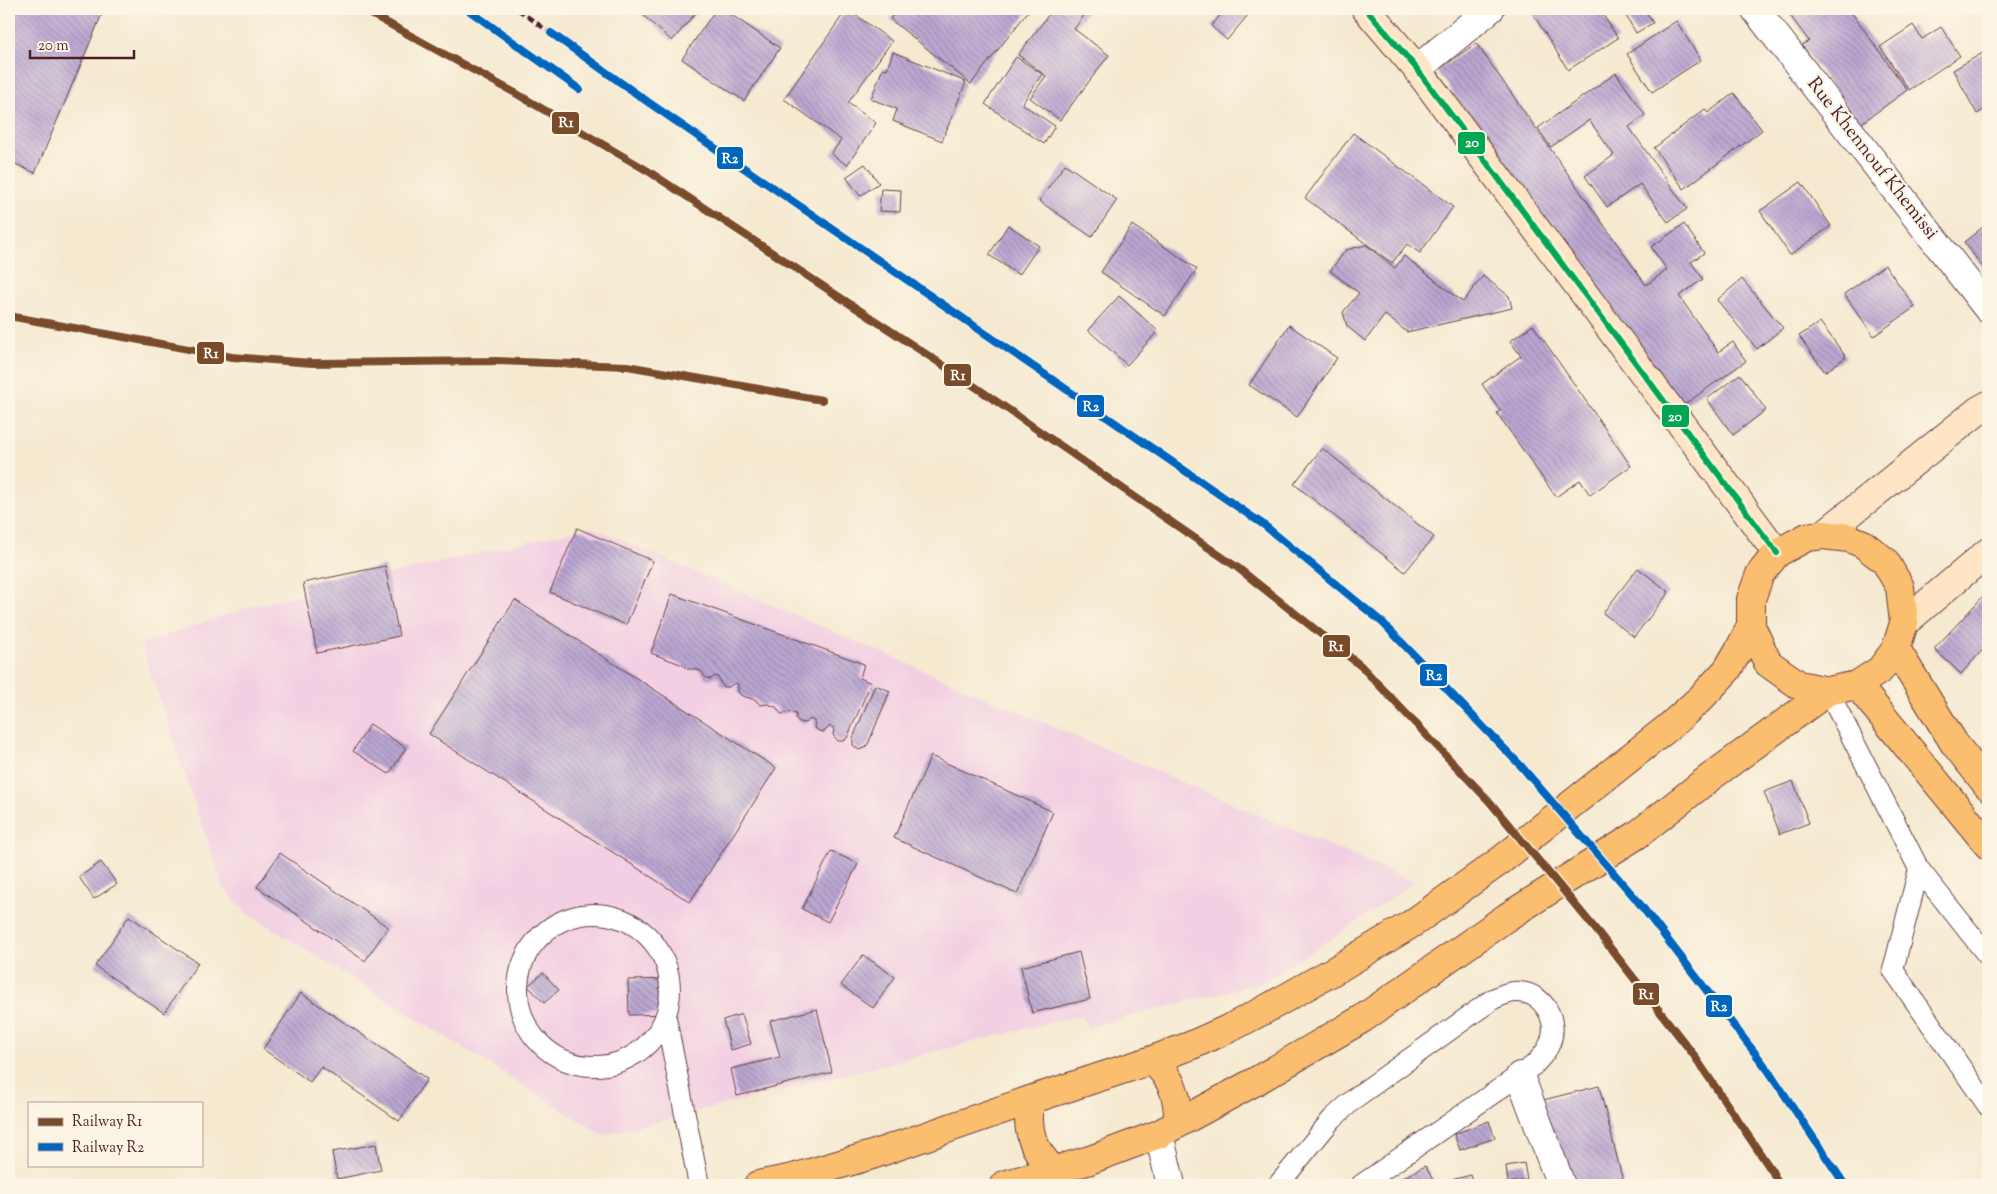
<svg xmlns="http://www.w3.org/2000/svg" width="1997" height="1194" viewBox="0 0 1997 1194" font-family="'Sorts Mill Goudy',serif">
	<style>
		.built { fill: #f2cfe2 }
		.building { fill: url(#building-back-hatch) }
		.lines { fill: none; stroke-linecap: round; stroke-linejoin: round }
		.lane-casing { stroke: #643d44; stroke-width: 22 }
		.street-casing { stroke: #643d44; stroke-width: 30 }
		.secondary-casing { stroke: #643d44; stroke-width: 30 }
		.primary-casing { stroke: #643d44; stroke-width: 30 }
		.lane { stroke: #fff; stroke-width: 20 }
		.street { stroke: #fff; stroke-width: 28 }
		.secondary { stroke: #fde5c5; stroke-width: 28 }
		.primary { stroke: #fbbd6e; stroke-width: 28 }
		.rail { stroke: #4a1f2b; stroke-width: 4; stroke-dasharray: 8 4; stroke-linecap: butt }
		.bus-1-casing { stroke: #fcf5e5; stroke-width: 10 }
		.bus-1 { stroke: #00a651; stroke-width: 6 }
		.rail-1-casing { stroke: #fcf5e5; stroke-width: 11 }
		.rail-2-casing { stroke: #fcf5e5; stroke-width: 11 }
		.rail-1 { stroke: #7a4b2a; stroke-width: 8 }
		.rail-2 { stroke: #0065bd; stroke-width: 8 }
		.labels { text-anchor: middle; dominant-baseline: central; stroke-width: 4.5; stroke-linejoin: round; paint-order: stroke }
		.street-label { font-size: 19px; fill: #4a1f2b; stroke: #fcf5e5 }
		.line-badge { stroke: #fcf5e5; stroke-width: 2 }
		.badge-label { font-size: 14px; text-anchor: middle; font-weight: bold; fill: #fff }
	</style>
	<defs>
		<pattern id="building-back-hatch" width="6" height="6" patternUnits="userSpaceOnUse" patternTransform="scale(1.25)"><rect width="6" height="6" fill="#baa7d2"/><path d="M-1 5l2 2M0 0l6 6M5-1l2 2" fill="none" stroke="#9987ab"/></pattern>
	</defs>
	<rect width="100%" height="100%" fill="#fcf5e5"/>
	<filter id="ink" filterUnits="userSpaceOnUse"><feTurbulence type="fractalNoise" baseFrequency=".02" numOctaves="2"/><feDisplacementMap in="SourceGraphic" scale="10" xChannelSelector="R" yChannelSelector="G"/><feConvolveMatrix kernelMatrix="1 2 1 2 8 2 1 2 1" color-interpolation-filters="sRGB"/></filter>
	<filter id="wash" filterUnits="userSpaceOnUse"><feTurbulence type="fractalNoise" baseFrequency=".0096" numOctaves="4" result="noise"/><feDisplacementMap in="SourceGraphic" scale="20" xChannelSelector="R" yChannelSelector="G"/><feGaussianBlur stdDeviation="1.12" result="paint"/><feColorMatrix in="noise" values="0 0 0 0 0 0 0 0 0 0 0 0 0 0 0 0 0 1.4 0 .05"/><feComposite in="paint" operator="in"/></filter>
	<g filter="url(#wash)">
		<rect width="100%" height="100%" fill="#f5e9d0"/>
		<path class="built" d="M591,527L1414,882L1335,937L1262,982L1088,1027L1080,1015L603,1135L247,913L223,887L141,644L249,607Z"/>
		<g id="blocks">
			<path class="building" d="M9,9H104L35,173L9,161Z
				M636,9H699L672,41Z
				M716,9H723L780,48L744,101L682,59Z
				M847,9L892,41L848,103L876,123L847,165L831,154L841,140L784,99Z
				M898,9H1030L971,84L890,19Z
				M1053,9H1089L1074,29L1109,55L1060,120L1030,98L1046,76L1018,55Z
				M1226,9H1253L1227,40L1211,26Z
				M1530,9H1613L1603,15L1618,38L1568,70Z
				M1622,9H1644L1653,23L1636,33Z
				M1797,9H1849L1907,90L1859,125L1802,45L1809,41L1789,14Z
				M1676,21L1701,60L1652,92L1627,54Z
				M1913,25L1922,39L1941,27L1960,56L1909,90L1880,47Z
				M1476,43L1646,285L1667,270L1651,247L1684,224L1704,253L1691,262L1703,279L1679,296L1718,352L1733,342L1746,361L1675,411L1437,71Z
				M1988,50V107L1977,114L1953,70Z
				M893,52L966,82L942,141L893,121L897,109L871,99L883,68L887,69Z
				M1016,57L1042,74L1022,104L1055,126L1044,144L985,104Z
				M1616,73L1645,115L1629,127L1687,209L1668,222L1640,184L1607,207L1585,176L1614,155L1589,120L1551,147L1538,128Z
				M1734,93L1762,130L1684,189L1654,148L1705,109L1708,113Z
				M1353,133L1453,207L1420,253L1407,244L1392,263L1305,198Z
				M865,164L879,183L860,196L846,177Z
				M1065,164L1117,200L1092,237L1039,201Z
				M1801,182L1831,226L1790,255L1760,211Z
				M881,189L901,190L900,212L879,211Z
				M1988,223V274L1964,242Z
				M1008,225L1039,246L1019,275L989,255Z
				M1132,225L1197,269L1165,316L1101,272Z
				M1366,245L1395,268L1404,256L1463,302L1483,276L1509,296L1512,308L1407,332L1385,315L1365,341L1347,326L1343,312L1359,293L1330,271L1346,250Z
				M1885,265L1915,307L1874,336L1844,294Z
				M1742,279L1783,328L1757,349L1717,300Z
				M1119,296L1158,331L1127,365L1088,330Z
				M1820,322L1846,357L1825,372L1799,336Z
				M1289,325L1337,358L1297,417L1249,385Z
				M1533,325L1631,466L1590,495L1580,480L1556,497L1497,413L1500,411L1482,384L1521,356L1510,341Z
				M1740,374L1766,410L1733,435L1707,399Z
				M1322,448L1434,537L1405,572L1294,484Z
				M577,528L653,561L626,625L550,592Z
				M385,566L399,636L317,653L303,583Z
				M1638,568L1669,592L1634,637L1603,613Z
				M1988,591V644L1961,674L1934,649Z
				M672,594L864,664L860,678L871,683L847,738L843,741H838L833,735L834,728L830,726L824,732L819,731L815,728L814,721L810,719L805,723L800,722L796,719V714L790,712L781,714L776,707L768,704L760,705L756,700L742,696L738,692V684L735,683L729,687H724L720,683L719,678L715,676L711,679L706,678L701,671L695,669H687L683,665L651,653Z
				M515,600L776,768L690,902L429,734Z
				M875,685L890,691L868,744L864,748L859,750L853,745V738Z
				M370,724L406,748L389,774L353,751Z
				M931,756L1053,812L1017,894L894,838Z
				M1793,781L1809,823L1780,834L1764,792Z
				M831,851L858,864L828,922L802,909Z
				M280,853L388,927L365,961L257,887Z
				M101,862L117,884L94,899L79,877Z
				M129,916L198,963L164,1013L95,966Z
				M1079,952L1090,999L1032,1013L1021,967Z
				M863,955L895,977L873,1008L841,985Z
				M543,973L559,990L544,1003L528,986Z
				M674,979L675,1014L629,1015L628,980Z
				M301,993L427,1079L399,1121L321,1067L310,1082L263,1049Z
				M817,1009L832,1072L737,1096L731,1069L780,1057L770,1021Z
				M742,1014L751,1044L731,1050L723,1020Z
				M1599,1086L1624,1185H1564L1543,1100Z
				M1489,1121L1495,1138L1460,1150L1454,1134Z
				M376,1144L381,1170L337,1179L332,1152Z
				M1524,1163L1527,1180L1508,1183L1506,1166Z
				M1425,1166L1433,1180L1423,1185H1389Z
				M1471,1175L1474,1185H1443V1182Z"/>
		</g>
	</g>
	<g filter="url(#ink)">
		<use href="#blocks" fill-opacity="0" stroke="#643d44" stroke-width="1"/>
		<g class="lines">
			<g class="lane-casing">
				<path id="lane" d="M1828,691L1919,869L1893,970L1988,1106
					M1919,869L1988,956
					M518 990a76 76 0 1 1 152 0a76 76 0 1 1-152 0Z
					M666,1018L699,1185
					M1278,1185L1332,1119L1355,1098L1493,999C1502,995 1510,991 1519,992C1544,993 1559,1021 1550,1043C1547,1052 1540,1058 1534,1065L1361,1185"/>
			</g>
			<g class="street-casing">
				<path id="street" d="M1755,9L1988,309
					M1417,69L1490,9
					M1520,1076L1561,1185
					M1159,1134L1171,1185"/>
			</g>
			<g class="secondary-casing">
				<path id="secondary" d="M1366,9L1417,69L1777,553
					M1823,535L1979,410L1988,405
					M1904,623L1988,552"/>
			</g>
			<g class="primary-casing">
				<path id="primary" d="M1896,649L1954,743L1988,786
					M1857,685L1988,845
					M1152,1060C1172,1078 1179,1096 1178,1124
					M1030,1100C1026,1131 1032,1149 1054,1171
					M758,1185L793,1178L872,1155L1030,1100L1152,1060L1192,1045L1230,1028L1266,1009L1337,969L1413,923L1500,861L1670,726L1701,698L1727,670L1740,648L1751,626V599L1760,574L1777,553L1807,537L1823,535L1849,538L1863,544L1885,561L1900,587L1904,623L1896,649L1880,670L1857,685L1828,691L1799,685L1768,663L1751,626
					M1004,1185L1090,1160L1159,1134L1256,1081L1362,1019L1507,917L1637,835L1708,779L1828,691"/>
			</g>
			<use href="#lane" class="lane"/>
			<use href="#street" class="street"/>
			<use href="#secondary" class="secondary"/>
			<use href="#primary" class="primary"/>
			<path class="rail" d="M517,9L648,102L1264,525L1383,623L1521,766L1636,899L1768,1070L1845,1185
				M9,316L232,357L312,363L497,361L627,366L822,400"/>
			<g class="bus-1-casing">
				<path id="bus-1" d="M1366,9L1417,69L1777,553"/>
			</g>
			<use href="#bus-1" class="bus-1"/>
			<g class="rail-1-casing">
				<path id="rail-1" d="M362,9L517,94L648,171L961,377L1238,568L1361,666L1489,801L1597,931L1693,1054L1772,1171L1779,1185
					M9,316L232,357L312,363L497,361L627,366L822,400"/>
			</g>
			<g class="rail-2-casing">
				<path id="rail-2" d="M467,9L579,89
					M551,33L648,102L1264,525L1383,623L1521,766L1636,899L1768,1070L1845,1185"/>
			</g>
			<use href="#rail-1" class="rail-1"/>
			<use href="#rail-2" class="rail-2"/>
		</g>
	</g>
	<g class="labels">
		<g class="street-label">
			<text transform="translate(1872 159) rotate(52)">Rue Khennouf Khemissi</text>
		</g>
	</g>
	<g class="line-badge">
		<rect x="551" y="111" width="29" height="24" rx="5" fill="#7a4b2a"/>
		<rect x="1457" y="131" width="29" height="24" rx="5" fill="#00a651"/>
		<rect x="716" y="146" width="28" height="24" rx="5" fill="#0065bd"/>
		<rect x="196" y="341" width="29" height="24" rx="5" fill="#7a4b2a"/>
		<rect x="943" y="363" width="29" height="24" rx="5" fill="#7a4b2a"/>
		<rect x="1076" y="394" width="29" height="24" rx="5" fill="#0065bd"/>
		<rect x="1661" y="404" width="29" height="24" rx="5" fill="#00a651"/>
		<rect x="1322" y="634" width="29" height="24" rx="5" fill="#7a4b2a"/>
		<rect x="1419" y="663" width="29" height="24" rx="5" fill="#0065bd"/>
		<rect x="1632" y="982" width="28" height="24" rx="5" fill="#7a4b2a"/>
		<rect x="1705" y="994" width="28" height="24" rx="5" fill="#0065bd"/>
	</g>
	<g class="badge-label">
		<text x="566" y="127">R1</text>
		<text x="1472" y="147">20</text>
		<text x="730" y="163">R2</text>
		<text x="211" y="358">R1</text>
		<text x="958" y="380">R1</text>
		<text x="1091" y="411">R2</text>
		<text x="1675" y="421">20</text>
		<text x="1336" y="651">R1</text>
		<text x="1434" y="680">R2</text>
		<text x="1646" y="999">R1</text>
		<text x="1719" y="1011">R2</text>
	</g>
	<rect width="1997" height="1194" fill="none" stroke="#fcf5e5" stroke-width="30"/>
	<rect x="28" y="1102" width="175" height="65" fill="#fcf5e5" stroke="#b59f9b"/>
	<rect x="38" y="1118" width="25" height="8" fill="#7a4b2a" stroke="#b59f9b"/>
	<text x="72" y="1126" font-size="15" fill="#4a1f2b">Railway R1</text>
	<rect x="38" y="1143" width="25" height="8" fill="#0065bd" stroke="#b59f9b"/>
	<text x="72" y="1152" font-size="15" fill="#4a1f2b">Railway R2</text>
	<path d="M30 50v8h104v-8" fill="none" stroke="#4a1f2b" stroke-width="2.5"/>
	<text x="38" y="50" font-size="15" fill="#4a1f2b" stroke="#fcf5e5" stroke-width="4" paint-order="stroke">20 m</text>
</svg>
